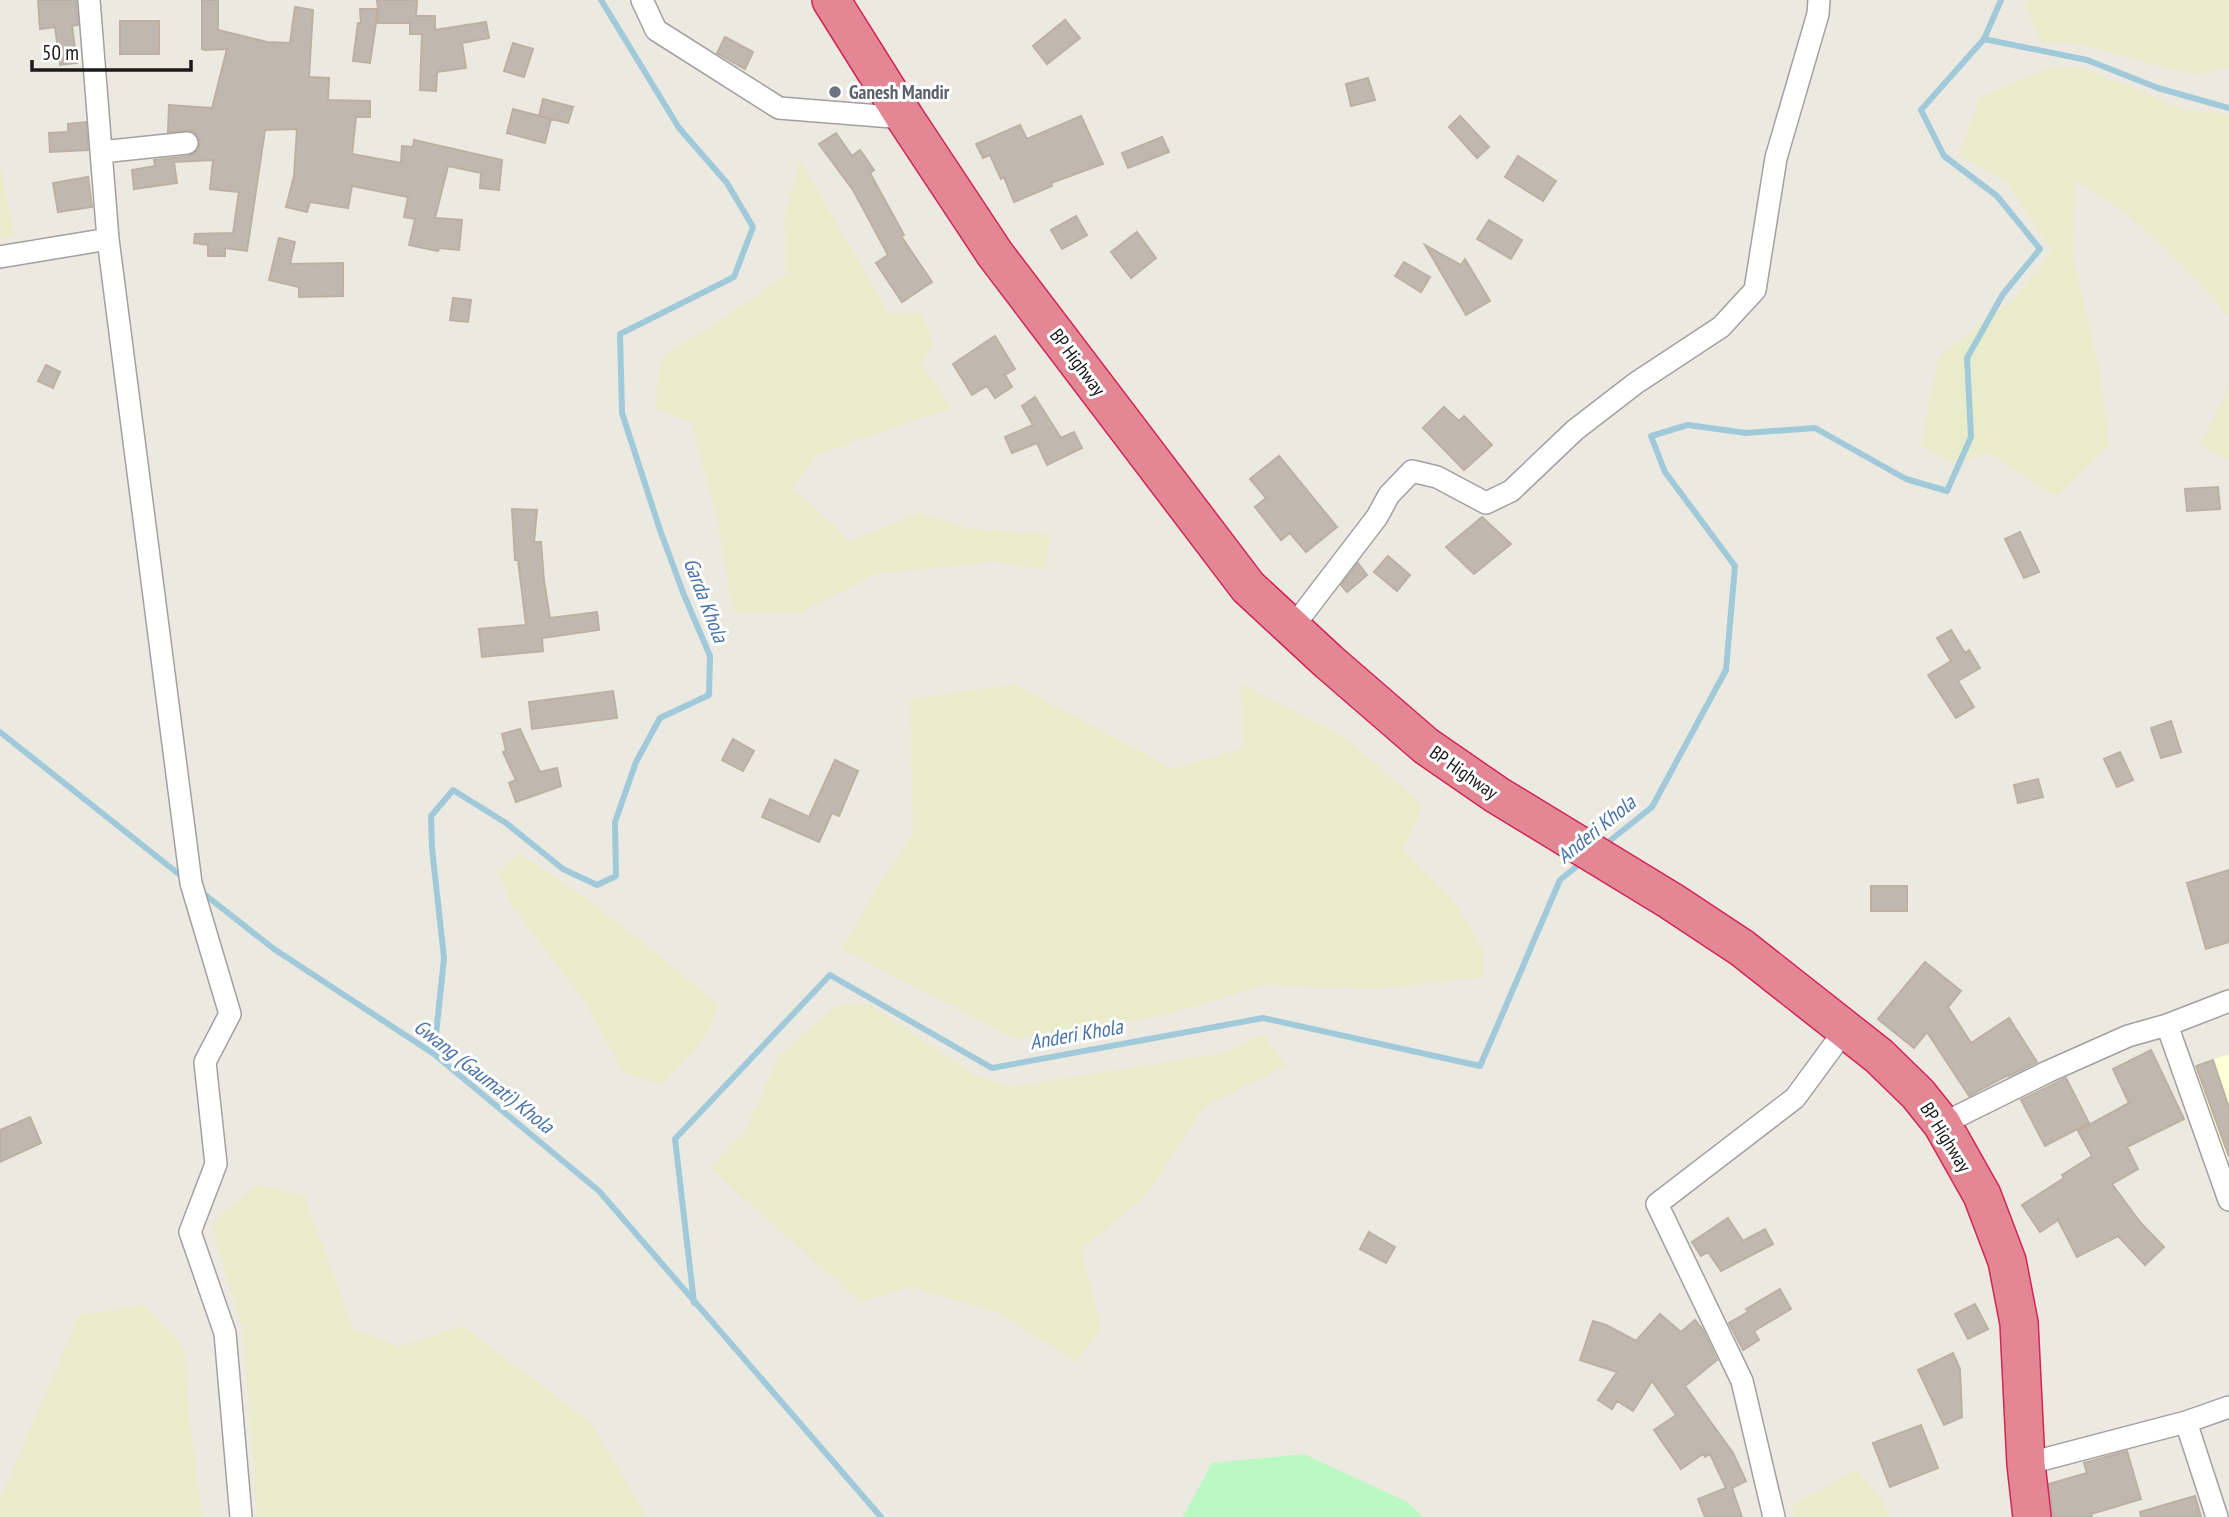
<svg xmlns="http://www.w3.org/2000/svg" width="2229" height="1517" viewBox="0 0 2229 1517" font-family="'PT Sans Narrow',sans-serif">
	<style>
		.education { fill: #fdffd6 }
		.farmland { fill: #e8ecca }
		.park { fill: #bbf8c3 }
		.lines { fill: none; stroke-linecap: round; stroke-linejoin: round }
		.stream { stroke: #a0cada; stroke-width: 6 }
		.building { fill: #c0b8af; stroke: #bdb0a2; stroke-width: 2 }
		.street-casing { stroke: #a1a1a1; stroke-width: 24 }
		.highway-casing { stroke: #d22558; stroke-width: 40 }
		.street { stroke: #fff; stroke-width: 21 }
		.highway { stroke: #e48794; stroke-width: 37 }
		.worship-dot { fill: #6b7280; stroke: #fff; stroke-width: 2.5 }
		.labels { text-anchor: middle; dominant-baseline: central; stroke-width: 6; stroke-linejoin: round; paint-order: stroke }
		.worship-label { font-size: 19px; font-weight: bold; fill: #5b616d; stroke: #fff; text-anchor: start }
		.street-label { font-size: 19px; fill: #1a1a1a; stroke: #fff }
		.water-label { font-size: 21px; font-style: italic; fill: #4974a8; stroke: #fff }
	</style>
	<rect width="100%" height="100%" fill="#ece9e0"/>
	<path class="education" d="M2229,1054V1159L2225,1160L2193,1066Z"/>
	<path class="farmland" d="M2027,0H2229V67L2194,75L2083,45L2041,42L2025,4Z
		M2081,67L2186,110L2229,114V316L2188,271L2124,211L2074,180L2073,258L2099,368L2109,445L2056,496L1988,453L1953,464L1921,445L1939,356L2015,298L2052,251L2006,181L1959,155L1980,97L2048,68Z
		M800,160L889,314L921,313L933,344L921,363L951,408L816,455L793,488L849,541L918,513L973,529L1050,534L1046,569L994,562L874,574L802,613H734L716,514L691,422L655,409L661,357L724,318L787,274L785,216Z
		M0,164L14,236L0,239Z
		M2229,386V461L2200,444Z
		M1014,684L1173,769L1243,748L1241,684L1341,735L1423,805L1403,850L1455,902L1484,951V977L1376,989L1265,985L1165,1015L1016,1039L842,949L881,881L913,835L910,699Z
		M521,854L597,906L719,1005L702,1042L661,1085L623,1072L585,1002L512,906L498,872Z
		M837,1005H871L975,1075L1010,1087L1223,1053L1263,1035L1287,1066L1203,1108L1148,1193L1081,1250L1101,1328L1076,1362L999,1313L911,1287L860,1302L710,1168L746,1129L779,1056Z
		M257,1185L304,1195L353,1329L399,1346L462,1326L590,1422L647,1517H257L243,1330L211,1224Z
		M143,1305L184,1347L189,1413L202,1517H0V1499L79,1315Z
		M1856,1470L1884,1501L1889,1517H1795L1791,1506Z"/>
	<path class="park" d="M1304,1454L1407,1502L1423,1517H1183L1212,1463Z"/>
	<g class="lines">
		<path class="stream" d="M1984,39L2087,60L2158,88L2229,108
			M0,732L185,879
			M1602,847L1652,807L1726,670L1735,566L1665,472L1651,436L1688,425L1746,433L1815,428L1906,479L1947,491L1971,437L1967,358L2003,294L2040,249L1997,196L1944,156L1921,110L1984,39L2001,0
			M199,890L274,949L434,1054L599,1191L881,1517
			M434,1054L444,958L432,848L431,816L453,790L506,823L563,869L597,885L616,876L615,822L636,762L660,718L709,695L710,656L684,595L660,530L622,413L620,334L734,277L753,227L727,183L679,128L601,0
			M694,1303L675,1139L830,975L992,1068L1263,1018L1480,1066L1560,880L1582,862"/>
	</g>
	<path class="building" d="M38,0H76L78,25L72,26L77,63L60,65L55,27L40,29Z
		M202,0H218V30L267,42L290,43L295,7L313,10L309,77L329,78L328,100L370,101V117H356L352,154L401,163L402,146L413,147L414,140L502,160L499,190L480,188L481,173L448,166L435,218L462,220L459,250L439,248L438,251L409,245L415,219L404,217L408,197L352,186L348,208L310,202L307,212L286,207L294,176L297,129L265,130L247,251L225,248V256H208V245L194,243L195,234L233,233L239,192L210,189L213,160L174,162L177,183L134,189L132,170L155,166L154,160L189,156L195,153L199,148L200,141L193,131L168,132L169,105L212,108L227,49L205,50L202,49Z
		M377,0H417L416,16H435V30L486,22L489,38L462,43L466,68L437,72L436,91L420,90L422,34H410V23H378V9L370,63L353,61L358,23H361L360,9H378Z
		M1065,20L1080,38L1047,64L1033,46Z
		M120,21H159V54H120Z
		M725,37L753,52L745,69L717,53Z
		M513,43L533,49L524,77L504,71Z
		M1368,78L1375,100L1351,106L1346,84Z
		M543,99L573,107L568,123L539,116Z
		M513,109L551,119L545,143L507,133Z
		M1081,116L1103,164L1051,183L1052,186L1014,202L1004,177L1001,179L990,155L983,158L976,144L1020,125L1027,139Z
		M1460,116L1489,147L1477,158L1449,127Z
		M86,122L88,150L50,152L49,133L68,132V124Z
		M836,133L852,156L860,150L874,170L870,173L904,235L901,236L932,282L902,302L876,263L888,255L853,190L819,144Z
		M1162,137L1169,152L1128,168L1122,153Z
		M1518,156L1556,181L1543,201L1505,177Z
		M88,177L92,207L58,212L53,183Z
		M1076,216L1087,235L1062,249L1051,230Z
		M1489,220L1522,240L1511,259L1477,239Z
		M1137,232L1156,258L1131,278L1111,252Z
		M279,238L295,242L290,264L343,263V296L299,297V287L269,280Z
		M1425,245L1461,265L1465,259L1490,301L1466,315Z
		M1404,262L1430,277L1421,292L1395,276Z
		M453,298L471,300L468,322L450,320Z
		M995,336L1015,369L1005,375L1012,387L995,398L987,386L972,395L953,364Z
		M46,365L60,372L53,388L38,381Z
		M1035,397L1061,438L1074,432L1082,448L1047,465L1037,443L1012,453L1005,437L1033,425L1022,406Z
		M1444,407L1459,421L1464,416L1492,445L1464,470L1423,428Z
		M1279,456L1337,527L1306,552L1290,533L1281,540L1255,507L1266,498L1250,479Z
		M2218,487L2220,509L2187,511L2185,489Z
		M512,509L537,510L534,542H541L544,581L550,618L597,612L599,630L542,638L543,651L482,657L479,629L526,625L518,560H515Z
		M1482,517L1511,544L1474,574L1446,547Z
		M2020,532L2039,572L2024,578L2005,539Z
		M1388,556L1410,575L1397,591L1374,572Z
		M1358,563L1367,575L1347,592L1341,585Z
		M1951,630L1965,653L1969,650L1980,668L1958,681L1974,707L1956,718L1928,675L1951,661L1937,638Z
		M613,691L617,718L532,729L529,702Z
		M2171,721L2181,752L2161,758L2151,728Z
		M520,729L540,772L557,768L561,786L516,802L509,783L516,780L503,752L506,751L502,734Z
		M733,739L754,751L743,771L722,760Z
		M2120,752L2133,780L2117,787L2104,759Z
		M835,760L858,771L839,816L832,813L819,842L762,817L770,799L809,817Z
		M2038,779L2043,797L2018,803L2014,785Z
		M2229,870V942L2206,949L2187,883Z
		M1871,886H1907V911H1871Z
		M1925,962L1961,991L1948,1007L1971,1043L2009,1018L2037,1062L2009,1076L2008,1075L1969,1096L1927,1032L1914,1048L1878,1019Z
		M2151,1050L2184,1119L2127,1147L2138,1169L2112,1184L2140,1222L2164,1247L2145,1265L2118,1236L2077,1257L2058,1220L2040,1232L2022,1205L2064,1178L2062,1175L2092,1156L2078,1131L2129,1103L2113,1069Z
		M2213,1060L2229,1108V1157L2196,1066Z
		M2066,1078L2089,1123L2045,1146L2021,1100Z
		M30,1117L41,1143L0,1162V1130Z
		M1728,1218L1743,1241L1765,1229L1773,1244L1721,1271L1708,1252L1701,1256L1692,1242Z
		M1369,1232L1395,1247L1386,1263L1360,1249Z
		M1780,1289L1791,1309L1754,1331L1759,1340L1743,1350L1729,1323L1748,1312L1746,1309Z
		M1975,1304L1988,1329L1968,1339L1955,1314Z
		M1660,1314L1681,1332L1695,1320L1703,1330L1717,1360L1685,1386L1733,1453L1746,1481L1732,1488L1742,1517H1705L1698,1499L1726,1488L1710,1454L1705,1457L1703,1454L1681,1469L1654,1430L1676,1415L1652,1381L1633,1411L1617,1401L1612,1409L1598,1400L1617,1372L1580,1360L1593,1321L1606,1325L1636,1341Z
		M1953,1353L1960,1369L1962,1417L1944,1425L1918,1370Z
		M1921,1425L1938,1468L1890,1487L1873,1443Z
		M2127,1451L2141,1499L2091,1514L2092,1517H2053L2049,1484L2087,1473L2084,1463Z
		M2195,1496L2201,1517H2141L2140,1512Z"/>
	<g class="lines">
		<g class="street-casing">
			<path id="street" d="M89,0L108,239L191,883L230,1014L205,1062L216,1164L190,1232L225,1333L241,1517
				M642,0L656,30L779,108L905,118
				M101,152L187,143
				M0,257L108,239
				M1292,628L1377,517L1389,495L1412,471L1437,477L1486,503L1511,491L1575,430L1636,383L1721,327L1755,290L1776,158L1818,14L1819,0
				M2167,1025L2229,1200
				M1942,1124L2047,1072L2128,1036L2167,1025L2229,1001
				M2186,1422L2217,1517
				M2026,1464L2186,1422L2229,1407
				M1774,1517L1742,1381L1657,1204L1795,1098L1845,1030"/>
		</g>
		<g class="highway-casing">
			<path id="highway" d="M831,0L905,118L995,254L1248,587L1329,662L1426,746L1497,795L1671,901L1742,948L1879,1056L1918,1094L1942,1124L1982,1195L2007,1261L2019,1323L2026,1464L2032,1517"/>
		</g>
		<use href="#street" class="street"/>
		<use href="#highway" class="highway"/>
	</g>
	<circle class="worship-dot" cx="835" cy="92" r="7"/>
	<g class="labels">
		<g class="worship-label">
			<text x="849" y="92">Ganesh Mandir</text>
		</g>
		<g class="street-label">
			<text transform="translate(1078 362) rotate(53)">BP Highway</text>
			<text transform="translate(1464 772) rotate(35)">BP Highway</text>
			<text transform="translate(1946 1137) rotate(58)">BP Highway</text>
		</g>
		<g class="water-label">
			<text transform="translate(706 600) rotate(69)">Garda Khola</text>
			<text transform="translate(1596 829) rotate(-39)">Anderi Khola</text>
			<text transform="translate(1076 1034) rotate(-10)">Anderi Khola</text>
			<text transform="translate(484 1076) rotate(38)">Gwang (Gaumati) Khola</text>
		</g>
	</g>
	<path d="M32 60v10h159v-10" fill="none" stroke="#1a1a1a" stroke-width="3.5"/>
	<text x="42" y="60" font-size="21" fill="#1a1a1a" stroke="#ffffff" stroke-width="5" paint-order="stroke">50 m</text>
</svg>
